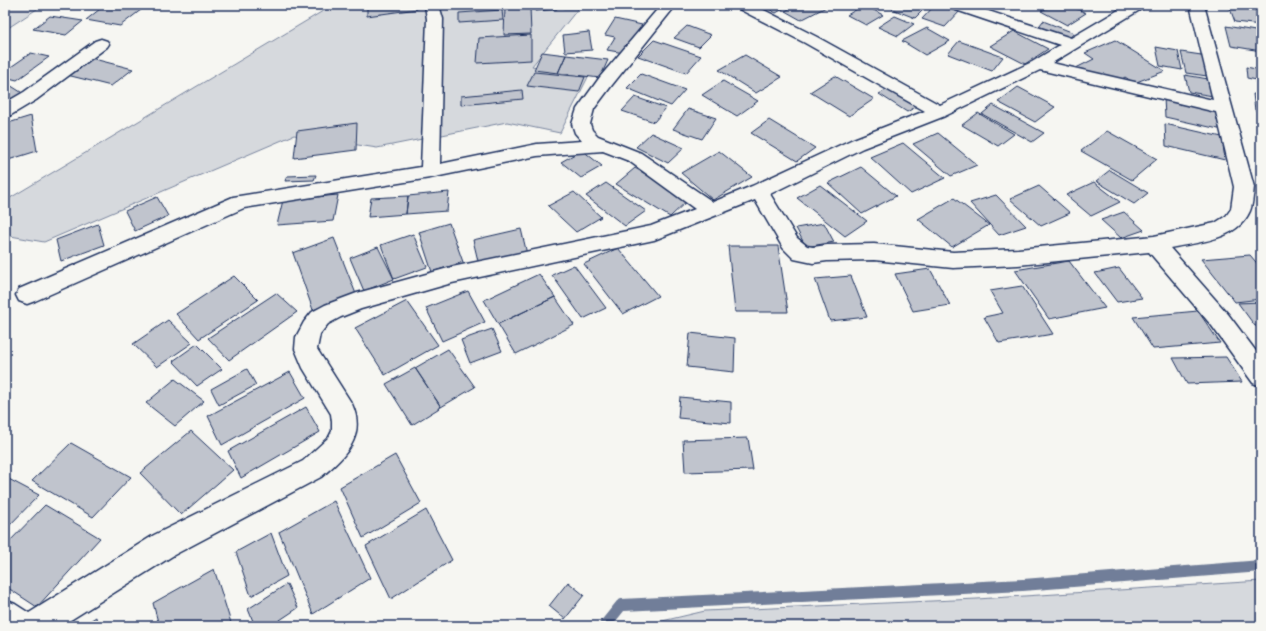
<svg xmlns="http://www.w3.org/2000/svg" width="1266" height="631" viewBox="0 0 1266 631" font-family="'Comic Neue',sans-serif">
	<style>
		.green { fill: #d6d9dd; stroke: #78849e }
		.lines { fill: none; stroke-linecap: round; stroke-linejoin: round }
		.stream { fill: #717e99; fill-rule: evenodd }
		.building { fill: #c0c4cd; stroke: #1b2f5e }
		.street-casing { stroke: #1b2f5e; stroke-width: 3 }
		.street { fill: #f6f6f2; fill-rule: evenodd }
	</style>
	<rect width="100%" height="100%" fill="#f6f6f2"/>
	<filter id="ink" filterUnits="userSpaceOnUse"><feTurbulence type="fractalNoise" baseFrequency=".025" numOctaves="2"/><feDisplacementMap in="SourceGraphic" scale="8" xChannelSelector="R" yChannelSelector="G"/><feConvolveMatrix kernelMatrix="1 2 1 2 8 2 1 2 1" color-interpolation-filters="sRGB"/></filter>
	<g filter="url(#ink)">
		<path class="green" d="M5,5H43L5,30Z
			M333,5H581L532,66L588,77L560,133L507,122L377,148L294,135L44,242L5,235V201Z
			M1261,581V626H641L705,611L977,599Z"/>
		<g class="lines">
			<path class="stream" d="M1261,560V572L1023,591L624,611L612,626H598L600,622L617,601L621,599L1023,579Z"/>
		</g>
		<path class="building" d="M105,5H143L146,6L120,26L86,20Z
			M367,5H416L417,9L367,16Z
			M536,5H557V9L536,11Z
			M564,5H585V8H564Z
			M762,5H790L776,13Z
			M797,5H830L801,20L785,11Z
			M864,5L883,15L866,25L847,15Z
			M896,5H917L925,8L915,18L892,9Z
			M935,5H946L961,10L945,27L922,19Z
			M1053,5H1069L1086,13L1067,25L1041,11Z
			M1229,6L1261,11V25L1235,22Z
			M530,7L531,34L504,35L505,8Z
			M502,10L503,20L459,23V13Z
			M50,16L83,21L66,35L33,29Z
			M895,16L914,24L898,36L878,27Z
			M615,19L642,25L624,53L607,50L615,37L605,35Z
			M1043,21L1074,33L1067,41L1036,30Z
			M687,26L711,35L699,47L674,38Z
			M1226,26L1261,32V51L1231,46Z
			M927,28L950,41L925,55L902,41Z
			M1014,31L1048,49L1025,64L990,46Z
			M589,32L592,50L565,52L563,35Z
			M531,35V60L477,63L479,38Z
			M654,40L701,56L686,73L638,56Z
			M1115,40L1165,71L1134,83L1125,77L1122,79L1076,68L1094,59L1085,53Z
			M959,41L1003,57L992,71L948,54Z
			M1156,47L1178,51L1182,70L1160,66Z
			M542,52L566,55L558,73L534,70Z
			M1181,52L1208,56L1214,77L1186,73Z
			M31,53L49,57L17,80L5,77V71Z
			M566,55L608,60L600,78L558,73Z
			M745,55L782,77L756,93L719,70Z
			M90,58L133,69L111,86L67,75Z
			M1246,67L1261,70V81L1247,78Z
			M534,72L585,77L579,92L527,86Z
			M641,74L685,90L671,106L627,88Z
			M1185,75L1214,80L1219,97L1189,92Z
			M835,76L874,99L849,116L810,92Z
			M723,81L758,101L737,116L702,95Z
			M1255,81L1261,83V94L1258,93Z
			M5,82L24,94L5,104Z
			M891,87L919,105L907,112L879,94Z
			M1018,87L1055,107L1035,122L998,102Z
			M522,90L523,99L461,105V96Z
			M1253,94L1261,95V111L1255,110Z
			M635,97L666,108L654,122L622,111Z
			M1164,98L1220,111L1223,130L1165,117Z
			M993,105L1044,133L1032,142L982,114Z
			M688,109L716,118L702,139L673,129Z
			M978,113L1014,134L998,146L962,125Z
			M31,116L37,151L5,161V124Z
			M1258,117H1261V139L1258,138Z
			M769,120L815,148L797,161L751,133Z
			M357,123L356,150L294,158L297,131Z
			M1165,124L1222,137L1225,160L1166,146Z
			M1107,131L1157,159L1132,180L1081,151Z
			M651,133L684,148L668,163L636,147Z
			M938,133L977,165L951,176L913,144Z
			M903,143L945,178L911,194L870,157Z
			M582,150L602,166L581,178L561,162Z
			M719,151L752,177L713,200L681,173Z
			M861,167L896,196L862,214L828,183Z
			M635,168L689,199L670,217L616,184Z
			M1110,170L1148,193L1134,204L1096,181Z
			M316,175L314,180L285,181L287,176Z
			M1094,182L1120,202L1091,216L1066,195Z
			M606,183L646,211L625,226L586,196Z
			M820,185L867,221L845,236L797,198Z
			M1039,186L1070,213L1041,226L1010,199Z
			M449,192L447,211L406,214L408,196Z
			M574,192L601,217L576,232L548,206Z
			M338,195L333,221L277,225L283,200Z
			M996,195L1026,226L999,235L970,203Z
			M408,196L406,214L368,217L371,198Z
			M157,197L168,216L135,231L125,211Z
			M954,198L989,225L952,247L918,219Z
			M1124,212L1144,230L1121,238L1101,220Z
			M449,223L463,262L432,272L419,232Z
			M824,223L834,242L806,247L796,228Z
			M98,224L104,245L61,261L56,240Z
			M521,229L527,254L479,265L473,240Z
			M413,234L427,267L394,279L381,245Z
			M334,238L356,294L313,310L293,253Z
			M728,246H778L788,312H735Z
			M378,247L394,279L364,291L350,258Z
			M618,248L658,296L623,314L584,264Z
			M1250,255L1261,268V299L1235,302L1201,259Z
			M1069,261L1105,308L1049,319L1015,270Z
			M574,265L606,308L583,319L552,275Z
			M1119,268L1142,298L1117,302L1095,273Z
			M930,269L950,305L913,311L895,274Z
			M539,274L555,297L498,324L484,300Z
			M234,276L258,300L199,339L176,314Z
			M851,276L867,317L830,321L815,279Z
			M1022,286L1053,334L999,343L984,317L1003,313L990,291Z
			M468,291L485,322L442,341L426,308Z
			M276,293L297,312L229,360L208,338Z
			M555,297L574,325L516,354L498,324Z
			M407,301L438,345L385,375L355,328Z
			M1261,302V326H1255L1238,303Z
			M1198,311L1220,343L1153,349L1133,317Z
			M168,320L192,343L157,367L133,344Z
			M492,329L502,351L470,363L461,340Z
			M690,333L735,338L734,372L687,367Z
			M197,344L222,369L197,386L173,361Z
			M448,349L475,387L441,407L415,368Z
			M1226,357L1242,382L1187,384L1173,358Z
			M415,368L441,407L412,425L386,384Z
			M247,369L256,385L219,405L211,389Z
			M290,372L305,398L222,445L208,416Z
			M175,379L204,401L175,426L146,403Z
			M680,397L731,402V423L678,418Z
			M306,407L320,432L241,478L228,451Z
			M191,431L233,470L181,515L140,473Z
			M748,438L753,470L685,472L683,440Z
			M71,443L131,477L93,517L32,481Z
			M395,455L421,503L363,538L340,487Z
			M5,477L39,495L5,530Z
			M334,501L370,578L313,614L279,532Z
			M45,505L100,538L37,607L5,586V546Z
			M426,510L452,560L391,599L366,546Z
			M271,533L287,576L251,596L236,552Z
			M214,569L232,626H159L153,603Z
			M568,582L584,595L565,619L549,606Z
			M287,584L298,608L271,626H255L248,609Z
			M96,617L97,626H82Z"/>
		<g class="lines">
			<g class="street-casing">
				<path id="street" d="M425,5H439L443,19L440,164L537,144L582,141L575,133L572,124L577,109L600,77L661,5H676L612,85L594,109L590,124L592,130L598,136L641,153L713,202L752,186L851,140L925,111L805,43L737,8L735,5H754L817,37L940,105L1032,62L1060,45L950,8L948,5H970L1071,38L1127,5H1145L1143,8L1052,63L1213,100L1190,5H1204L1254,187C1253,194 1253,204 1250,211C1237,241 1197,242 1170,248L1228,314L1261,358V386L1253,383L1212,326L1149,252L1018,265L953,268L874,260L827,261L813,263L794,259L783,248L755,200L654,240L452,283L361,309L341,317L328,324L320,334L317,349L352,404C367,437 344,458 321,477L174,555L61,626H5V600L15,604L29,613L154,535L303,461L329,437L332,431V422L331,414L303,368L295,349L296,337L304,322L312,312L325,305L357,293L452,267L651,226L695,209L629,161L603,151L537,156L430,178L244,208L35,301L27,304L19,301L16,295L19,289L233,197L421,167L427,19ZM1040,70L1216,112L1234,187L1231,209L1226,216L1215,223L1154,236L1018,249L953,252L874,244L827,245L813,247L807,246L797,238L770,194L863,148L945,116Z
					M101,39L107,41L109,44L107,47L36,100L11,115L5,117V103L24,92L95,41Z"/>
			</g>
			<use href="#street" class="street"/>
		</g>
	</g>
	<rect width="1266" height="631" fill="none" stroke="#f6f6f2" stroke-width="20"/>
	<rect x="10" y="10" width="1246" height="611" fill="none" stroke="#1b2f5e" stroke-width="1.5" filter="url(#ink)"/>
</svg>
